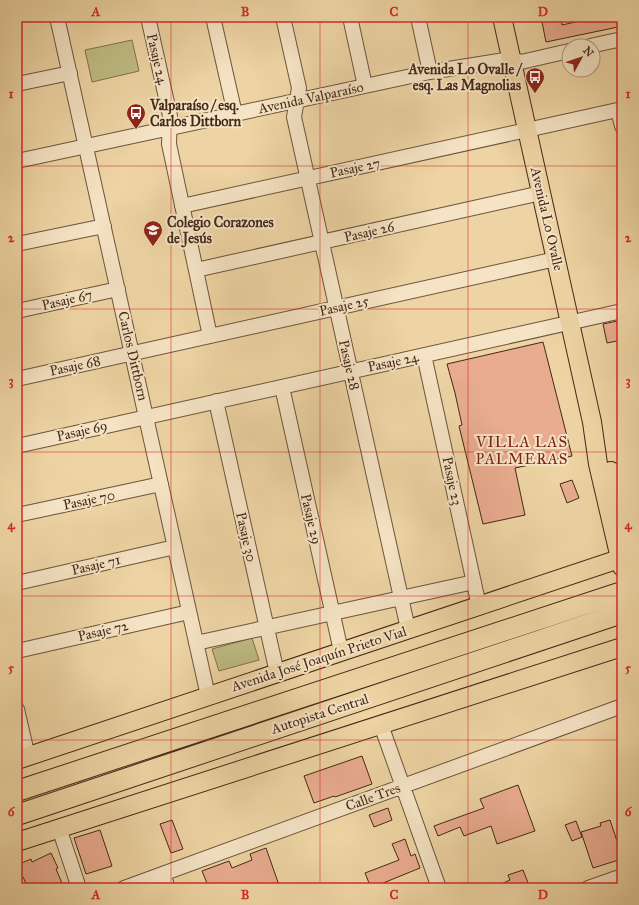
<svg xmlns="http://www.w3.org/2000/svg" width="639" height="905" viewBox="0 0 639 905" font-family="'IM FELL Great Primer',serif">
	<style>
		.green { fill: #bebb82; stroke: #81724e }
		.building { fill: #e9ac8f; stroke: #44281a }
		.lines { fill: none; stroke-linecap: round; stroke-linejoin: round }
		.minor-casing { stroke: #6e533c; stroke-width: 16 }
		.major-casing { stroke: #44281a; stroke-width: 20 }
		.highway-casing { stroke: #44281a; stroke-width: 22 }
		.minor { stroke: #f4e3c4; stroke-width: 14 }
		.major { stroke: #eed4a4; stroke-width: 18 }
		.highway { stroke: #eed4a4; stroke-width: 20 }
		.grid { fill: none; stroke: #d62828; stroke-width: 1; stroke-opacity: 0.55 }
		.labels { text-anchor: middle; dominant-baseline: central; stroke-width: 4; stroke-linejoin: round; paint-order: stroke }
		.street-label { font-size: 14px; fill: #44281a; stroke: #f4e3c4 }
		.poi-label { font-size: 14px; font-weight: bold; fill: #44281a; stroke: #f4e3c4; text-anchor: start }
		.neighbourhood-label { font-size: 15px; letter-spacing: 1px; fill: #7a1f14; stroke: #f4e3c4 }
		.neatline { fill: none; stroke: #d62828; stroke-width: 1.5 }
		.grid-label { font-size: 13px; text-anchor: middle; font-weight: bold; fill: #d62828 }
	</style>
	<rect width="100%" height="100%" fill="#eed4a4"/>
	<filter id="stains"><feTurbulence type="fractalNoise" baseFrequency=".005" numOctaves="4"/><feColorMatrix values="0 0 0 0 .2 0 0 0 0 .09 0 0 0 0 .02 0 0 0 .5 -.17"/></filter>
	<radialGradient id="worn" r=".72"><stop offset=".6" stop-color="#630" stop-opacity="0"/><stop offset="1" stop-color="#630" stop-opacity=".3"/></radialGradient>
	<path class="green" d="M132,40L139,71L92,82L85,50Z
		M252,638L259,660L219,671L212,649Z"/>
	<path class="building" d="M541,17H561L562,25L598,17H616L618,27L546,42Z
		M622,320V340L607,343L603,324Z
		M543,342L572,456L515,468L525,515L483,524L459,426L462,425L455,393L447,364Z
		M572,480L579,498L567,503L560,484Z
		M362,756L372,784L335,797L334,796L314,803L304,776Z
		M518,785L535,831L497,844L491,826L464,836L460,827L438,836L434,826L484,808L480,799Z
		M388,808L392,820L374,827L369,815Z
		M172,820L183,849L171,853L160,824Z
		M610,820L617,841L620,840L622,845V859L593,868L581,832L601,826L600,823Z
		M576,821L582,837L572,841L565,825Z
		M100,830L112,866L86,874L74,838Z
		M405,839L411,856L415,854L420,868L371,888L365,873L399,860L392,844Z
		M266,848L280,888H209L202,871L229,861L232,868L252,860L250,854Z
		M51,853L58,868L56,869L64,888H28L23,877L17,879V865L31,859L32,862Z
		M523,870L530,888H492L510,880L508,875Z"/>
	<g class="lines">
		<g class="minor-casing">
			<path id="minor" d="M57,17L208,696
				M148,17L170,116L169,144L210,336
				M213,17L235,114
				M283,17L299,88L294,117L408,629
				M350,17L365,86
				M418,17L430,72
				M590,46L622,39
				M17,84L70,73
				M618,110L622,126
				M17,161L430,72L511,59L521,62L569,51
				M182,206L622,109
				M17,244L104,226
				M196,270L541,193
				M17,311L118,289
				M424,355L479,606
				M17,379L556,259
				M282,387L341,651
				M216,401L277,673
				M17,446L622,311
				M17,515L161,484
				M17,583L175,547
				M196,643L474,582
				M17,651L189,612
				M17,709L28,757
				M381,725L439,888
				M59,828L79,888
				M163,874L168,888
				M124,888L622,706
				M588,888L622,876"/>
		</g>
		<g class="major-casing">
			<path id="major" d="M502,17L592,422L598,464L622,567
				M611,471L622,511
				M17,760L622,558
				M17,842L622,647"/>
		</g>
		<g class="highway-casing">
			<path id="highway" d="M17,791L622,592
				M17,815L622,613"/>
		</g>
		<use href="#minor" class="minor"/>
		<use href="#major" class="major"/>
		<use href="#highway" class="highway"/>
	</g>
	<path class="grid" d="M171,17V888M320,17V888M468,17V888M17,166H622M17,309H622M17,452H622M17,596H622M17,740H622"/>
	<defs>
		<g id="bus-pin" transform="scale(1)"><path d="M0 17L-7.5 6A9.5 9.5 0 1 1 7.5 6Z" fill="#8f2418" stroke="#f4e3c4"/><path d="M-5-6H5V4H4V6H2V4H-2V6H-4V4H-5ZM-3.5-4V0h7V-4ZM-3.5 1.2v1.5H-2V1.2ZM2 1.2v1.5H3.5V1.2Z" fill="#fff"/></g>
		<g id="school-pin" transform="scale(1)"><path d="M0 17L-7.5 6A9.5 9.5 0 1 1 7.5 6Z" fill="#8f2418" stroke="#f4e3c4"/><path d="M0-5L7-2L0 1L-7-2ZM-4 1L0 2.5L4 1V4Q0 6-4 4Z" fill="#fff"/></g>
	</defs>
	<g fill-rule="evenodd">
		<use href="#bus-pin" x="535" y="77"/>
		<use href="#bus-pin" x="136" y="113"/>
		<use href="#school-pin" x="153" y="230"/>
	</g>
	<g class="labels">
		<g class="street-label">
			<text transform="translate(157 59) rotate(77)">Pasaje 24</text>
			<text transform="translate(311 98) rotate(-12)">Avenida Valparaíso</text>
			<text transform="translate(355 168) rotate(-12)">Pasaje 27</text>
			<text transform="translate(547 219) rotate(77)">Avenida Lo Ovalle</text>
			<text transform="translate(369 232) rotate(-13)">Pasaje 26</text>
			<text transform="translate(67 300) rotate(-13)">Pasaje 67</text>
			<text transform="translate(344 306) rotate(-13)">Pasaje 25</text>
			<text transform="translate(133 356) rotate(77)">Carlos Dittborn</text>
			<text transform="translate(393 362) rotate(-12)">Pasaje 24</text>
			<text transform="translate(349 365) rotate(77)">Pasaje 28</text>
			<text transform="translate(75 366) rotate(-12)">Pasaje 68</text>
			<text transform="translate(82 431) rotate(-13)">Pasaje 69</text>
			<text transform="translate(452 481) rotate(78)">Pasaje 23</text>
			<text transform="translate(89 500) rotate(-12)">Pasaje 70</text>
			<text transform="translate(311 519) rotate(77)">Pasaje 29</text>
			<text transform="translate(246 537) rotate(77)">Pasaje 30</text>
			<text transform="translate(96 565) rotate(-13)">Pasaje 71</text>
			<text transform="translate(103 631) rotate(-13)">Pasaje 72</text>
			<text transform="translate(319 659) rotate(-18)">Avenida José Joaquín Prieto Vial</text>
			<text transform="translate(320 714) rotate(-18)">Autopista Central</text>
			<text transform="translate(373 797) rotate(-20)">Calle Tres</text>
		</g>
		<g class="poi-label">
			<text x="521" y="69" text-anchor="end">Avenida Lo Ovalle /<tspan x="521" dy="16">esq. Las Magnolias</tspan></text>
			<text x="150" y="105">Valparaíso / esq.<tspan x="150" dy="16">Carlos Dittborn</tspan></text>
			<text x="167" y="222">Colegio Corazones<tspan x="167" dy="16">de Jesús</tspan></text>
		</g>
		<g class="neighbourhood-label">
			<text x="522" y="442">VILLA LAS<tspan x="522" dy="17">PALMERAS</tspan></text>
		</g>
	</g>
	<rect width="639" height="905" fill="none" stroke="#eed4a4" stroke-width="44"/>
	<g transform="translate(581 58) rotate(50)"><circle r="19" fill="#f4e3c4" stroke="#ae9880"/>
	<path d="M0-3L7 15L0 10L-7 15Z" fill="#8f2418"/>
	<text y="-6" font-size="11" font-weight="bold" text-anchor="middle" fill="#44281a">N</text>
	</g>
	<rect x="22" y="22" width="595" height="861" class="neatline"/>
	<g class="grid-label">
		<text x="96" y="16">A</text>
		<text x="245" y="16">B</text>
		<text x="394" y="16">C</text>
		<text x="543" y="16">D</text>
		<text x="11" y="98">1</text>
		<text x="628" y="98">1</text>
		<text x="11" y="242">2</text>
		<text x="628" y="242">2</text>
		<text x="11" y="385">3</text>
		<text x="628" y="385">3</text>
		<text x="11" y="529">4</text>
		<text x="628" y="529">4</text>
		<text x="11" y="672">5</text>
		<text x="628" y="672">5</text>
		<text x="11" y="816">6</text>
		<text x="628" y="816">6</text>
		<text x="96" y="899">A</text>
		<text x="245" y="899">B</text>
		<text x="394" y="899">C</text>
		<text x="543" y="899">D</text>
	</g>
	<rect width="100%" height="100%" filter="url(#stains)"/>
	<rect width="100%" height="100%" fill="url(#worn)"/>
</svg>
